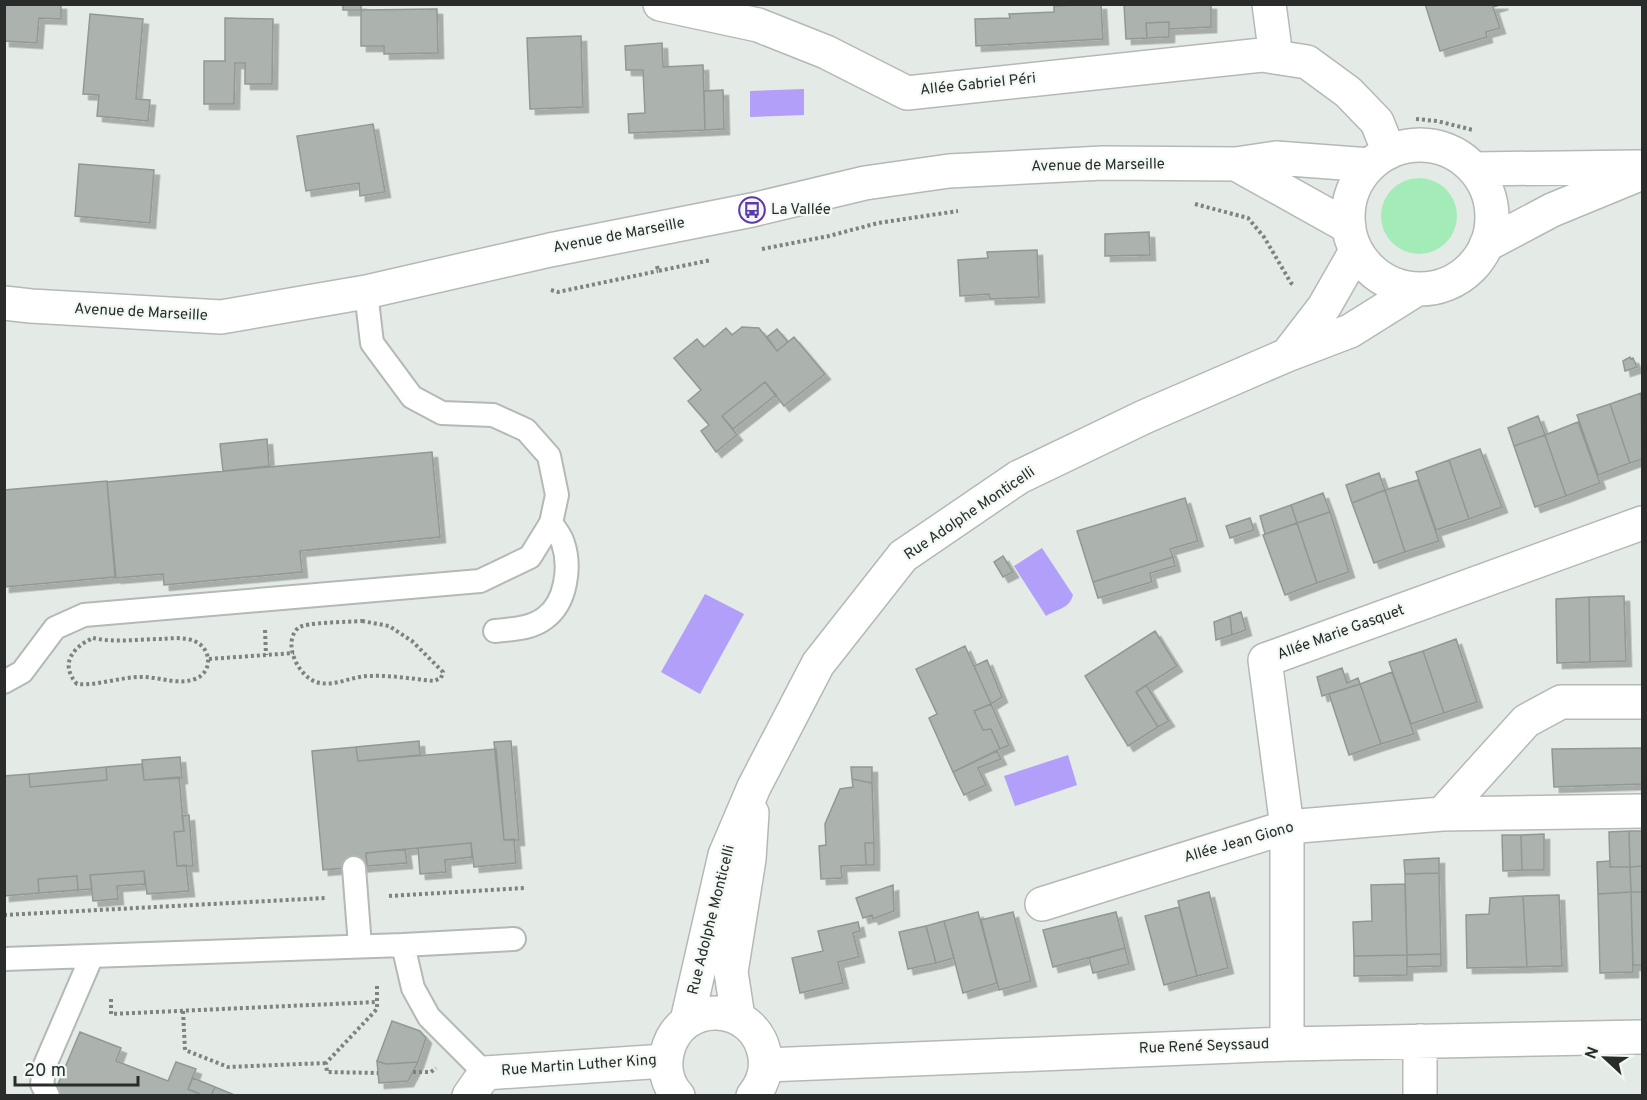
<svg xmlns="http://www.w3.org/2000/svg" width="1647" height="1100" viewBox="0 0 1647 1100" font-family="Overpass,sans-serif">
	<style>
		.green { fill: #a3ecb7 }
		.water { fill: #b19ff9 }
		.building { fill: #acb2ae; stroke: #929893; stroke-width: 1.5; filter: url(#shadow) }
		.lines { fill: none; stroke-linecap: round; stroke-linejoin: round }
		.service-casing { stroke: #b4b9b5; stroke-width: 26 }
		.minor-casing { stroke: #b4b9b5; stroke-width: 36 }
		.tertiary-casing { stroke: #b4b9b5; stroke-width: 36 }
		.path { stroke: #7e8380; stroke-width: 4; stroke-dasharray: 3 3; stroke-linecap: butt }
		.service { stroke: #fff; stroke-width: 22 }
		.minor { stroke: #fff; stroke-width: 33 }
		.tertiary { stroke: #fff; stroke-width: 33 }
		.labels { text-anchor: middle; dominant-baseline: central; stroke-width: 4.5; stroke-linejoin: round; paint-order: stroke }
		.street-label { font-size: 15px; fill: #292c2a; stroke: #f2f8f3 }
		.poi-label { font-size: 15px; fill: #292c2a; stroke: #f2f8f3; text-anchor: start }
	</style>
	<defs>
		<filter id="shadow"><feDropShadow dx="5.5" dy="5.5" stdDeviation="0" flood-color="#0004"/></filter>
	</defs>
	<rect width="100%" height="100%" fill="#e4eae6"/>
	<path class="green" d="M1381 216a38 38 0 1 1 76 0a38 38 0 1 1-76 0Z"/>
	<path class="water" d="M804,89V115L750,117V91Z
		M1042,548L1073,595C1069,609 1057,609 1046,616L1014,566Z
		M705,594L744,614L700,694L661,672Z
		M1068,755L1077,785L1015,806L1004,776Z"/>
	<path class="building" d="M4,4H61V19L39,18L37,43L4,41Z
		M343,4H361V10H343Z
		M1101,4L1103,39L976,46L975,19L1010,18L1009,14L1054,12V6Z
		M1124,4H1211V27L1169,29V22L1146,23L1147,38L1126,39Z
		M1425,4H1503L1493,7L1500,28L1486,32L1487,37L1440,51Z
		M437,9L438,53L384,54V46H361V10Z
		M90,14L143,19L136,99L150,100L148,121L97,116L99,95L83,94Z
		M225,18L273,19L272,84H245V63H235L234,104H204V61H225Z
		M1169,22V37L1147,38L1146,23Z
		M581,36L583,107L530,109L527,38Z
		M662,43L663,67L703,65L705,130L629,133L628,114L645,113L643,70H626L625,46Z
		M723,90L724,129L705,130L704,91Z
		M373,124L385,192L360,196L359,183L306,191L297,136Z
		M79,164L154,170L150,223L75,216Z
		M1149,232L1150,255L1105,256V234Z
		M1037,250L1039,297L990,299L989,294L960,296L958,260L988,258L987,252Z
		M742,327L759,328L777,351L794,337L825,374L784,406L765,382L722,416L737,435L716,452L701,431L709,425L688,401L701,390L674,358L697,339L704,347L726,328L732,335Z
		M777,329L788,342L777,351L767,337Z
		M1630,357L1631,359L1633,358L1637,367L1625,371L1623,361Z
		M765,382L776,395L733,429L722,416Z
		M1641,393L1642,459L1630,463L1610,404Z
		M1610,404L1630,463L1598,475L1577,415Z
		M1538,416L1545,435L1514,446L1508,428Z
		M1578,422L1600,483L1566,496L1545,435Z
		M1545,435L1566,496L1535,507L1514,446Z
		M267,439L269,466L223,471L220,444Z
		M1480,449L1502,507L1469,519L1449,460Z
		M432,452L440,537L300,551L302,572L164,585L163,574L116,578L107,482Z
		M1449,460L1469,519L1436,530L1416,472Z
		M1379,473L1385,490L1352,503L1346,485Z
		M1418,480L1439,541L1405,552L1385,490Z
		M107,481L115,577L4,587V490Z
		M1385,490L1405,552L1374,563L1352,503Z
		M1323,493L1330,512L1297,523L1291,505Z
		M1185,498L1198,541L1170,549L1173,557L1093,582L1077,531Z
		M1291,505L1297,523L1265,534L1260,516Z
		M1330,512L1349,572L1317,583L1297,523Z
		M1250,518L1254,530L1230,538L1226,526Z
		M1297,523L1317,583L1285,595L1263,535Z
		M1003,556L1013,572L1003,577L994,562Z
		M1173,557L1175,566L1150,573L1152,582L1098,598L1093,582Z
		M1624,596L1626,661L1590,662L1589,597Z
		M1589,597L1590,662L1557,663L1556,599Z
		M1241,612L1246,630L1232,635L1230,616Z
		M1230,616L1232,635L1216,640L1214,622Z
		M1155,631L1177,666L1136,692L1158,727L1128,746L1085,676Z
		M1456,639L1477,702L1444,713L1423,651Z
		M965,646L991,704L974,711L983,730L991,729L1000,749L953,772L929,718L937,714L916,669Z
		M1423,651L1444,713L1411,724L1389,662Z
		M987,660L1002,697L991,704L974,666Z
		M1342,668L1347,683L1358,678L1360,684L1322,696L1317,677Z
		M1392,672L1414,734L1381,744L1360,684Z
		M1360,684L1381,744L1349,755L1329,694Z
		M1146,685L1169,721L1158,727L1136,692Z
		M991,704L1009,745L1000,749L991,729L983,730L974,711Z
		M419,741L420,755L358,761L356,747Z
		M511,741L519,840H504L494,742Z
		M356,747L358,761L496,749L504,840L514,839L516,863L474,867L471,843L366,853L367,866L323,870L312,751Z
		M1642,748V784L1554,787L1552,749Z
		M997,751L1001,759L978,768L986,785L964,795L953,772Z
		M180,757L182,778L144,780L142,760Z
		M142,764L144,780L179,777L184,831L174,832L177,866L186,865L189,891L147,894L144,871L90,875L92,889L78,890L77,876L38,879L39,893L4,896V776L29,774L30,787L107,780L106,767Z
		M106,767L107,780L30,787L29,774Z
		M851,767H872V783L852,779Z
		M852,779L872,783L874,843H865L866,865L841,866L842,878L821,879L819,846L826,845L825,824L840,789L853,787Z
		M189,815L193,866H177L174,832L184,831L182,816Z
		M1629,831L1630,867H1610L1609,832Z
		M1629,831H1642V866L1630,867Z
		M1544,834V870H1522L1521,835Z
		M1502,835H1521L1522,870L1503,871Z
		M471,843L472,857L445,860L446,872L420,874L418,848Z
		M865,843H874V865H866Z
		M405,849L407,863L367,866L366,853Z
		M1439,858V873L1405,874L1404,860Z
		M1610,861V867H1630L1631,892L1598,894L1597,862Z
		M1642,866V892H1631L1630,867Z
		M144,871L145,884L117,886L118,899L93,901L90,875Z
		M1439,873L1441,954L1407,955L1405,874Z
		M77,876L78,890L39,893L38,879Z
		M1405,884L1407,955L1354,956L1353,922L1372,921L1371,885Z
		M893,885L894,911L873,919L872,915L863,918L856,898Z
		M1209,892L1228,968L1197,976L1178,901Z
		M1631,892H1642V965H1633Z
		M1631,892L1633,972L1600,973L1598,894Z
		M1559,895L1562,966L1527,967L1523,896Z
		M1523,896L1527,967L1467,968L1466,915L1489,914L1490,898Z
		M1179,907L1197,976L1164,985L1145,916Z
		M978,912L997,983L963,993L944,921Z
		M1013,912L1031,981L999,990L981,920Z
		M1116,912L1125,948L1053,967L1043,930Z
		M944,921L954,958L936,963L926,926Z
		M858,922L860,931L853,933L859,957L838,962L843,983L800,993L792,958L823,951L818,931Z
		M926,926L936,963L908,969L899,932Z
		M1125,948L1129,964L1093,973L1089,958Z
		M1441,954V966L1407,967V955Z
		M1407,955V975L1354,976V956Z
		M392,1021L420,1031L426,1038L418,1062L386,1064L377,1061Z
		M80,1032L121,1048L116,1061L168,1081L176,1062L196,1069L188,1089L204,1096H53Z
		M377,1061L386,1064L418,1062L408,1081L379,1083Z
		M193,1078L215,1087L211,1096H204L188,1089Z
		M215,1087L237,1096H211Z"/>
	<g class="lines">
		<g class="service-casing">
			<path id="service" d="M495,631C512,629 531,629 545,618C566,603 571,567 563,543C561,536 555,529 551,523
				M4,682L22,672L55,628L84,615L480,581L530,557L551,523L557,495L549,456L526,430L493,415L442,413L412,397L372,343L366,292
				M354,868L360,946
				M403,945L514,939
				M4,959L403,945L413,988L429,1017L485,1073
				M48,1096L42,1084L45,1065L92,956"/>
		</g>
		<g class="minor-casing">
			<path id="minor" d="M660,4L758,25L826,52L907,93L1262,55L1307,62L1348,92L1377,122L1389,152
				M1269,4L1276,57
				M1442,814L1526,721L1561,702H1642
				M1042,904L1287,827L1442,814L1642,811
				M1287,1044V827L1265,660L1642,523
				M766,1065L1287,1044L1642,1037
				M469,1096L485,1073L665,1061
				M1420,1096V1041"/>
		</g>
		<g class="tertiary-casing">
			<path id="tertiary" d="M1348 217a72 72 0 1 1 144 0a72 72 0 1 1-144 0Z
				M1236,164L1349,227
				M1474,169L1638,167
				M1486,245L1552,210L1642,173
				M4,303L31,306L221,317L366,292L550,250L752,210L865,183L949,171L1103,163L1236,164L1276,158L1370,165
				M1287,355L1324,307L1356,251
				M738,1017L731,972L749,859L752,813
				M687,1021L725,855L754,787L818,664L903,556L1019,477L1144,417L1287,355L1350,331L1417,289
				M678,1096C667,1084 664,1068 667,1053C679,997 757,1001 765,1057C767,1071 762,1085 753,1096"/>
		</g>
		<path class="path" d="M1416,119L1437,121L1473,130
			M1195,204L1248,218L1264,237L1291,283L1294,285
			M762,249L829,236L878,223L958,211
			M657,266L658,271L711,260
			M551,290L558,292L658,271
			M362,621L389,626L412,641L443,672L441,678L434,681C413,679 391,675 370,676C352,676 337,686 320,683C300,680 281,644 298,628C305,622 349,622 362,621Z
			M265,630L266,655
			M93,638C115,643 139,639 162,639C171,638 185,637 194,641C211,647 214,672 195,679C179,685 162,678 145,677C122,676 99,686 77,684C59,664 73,647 93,638Z
			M209,659L294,653
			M389,896L524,888
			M4,915L325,898
			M377,986V1009L326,1063L327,1072L378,1073
			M111,999V1014L377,1002
			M183,1011L185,1050L228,1067L326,1063
			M413,1072H431L436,1068"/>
		<use href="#service" class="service"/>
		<use href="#minor" class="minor"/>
		<use href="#tertiary" class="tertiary"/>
	</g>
	<defs>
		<g id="bus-ring" transform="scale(1.35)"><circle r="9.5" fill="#f2f8f3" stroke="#5d37af" stroke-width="1.5"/><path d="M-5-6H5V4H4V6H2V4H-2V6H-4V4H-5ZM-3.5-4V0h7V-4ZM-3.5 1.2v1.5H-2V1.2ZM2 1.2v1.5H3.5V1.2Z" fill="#5d37af"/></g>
	</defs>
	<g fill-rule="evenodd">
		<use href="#bus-ring" x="752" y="210"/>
	</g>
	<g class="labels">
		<g class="street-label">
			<text transform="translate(978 85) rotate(-6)">Allée Gabriel Péri</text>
			<text transform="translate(1098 166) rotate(-1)">Avenue de Marseille</text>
			<text transform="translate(619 236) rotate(-11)">Avenue de Marseille</text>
			<text transform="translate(141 313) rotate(3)">Avenue de Marseille</text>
			<text transform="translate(970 514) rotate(-34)">Rue Adolphe Monticelli</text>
			<text transform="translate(1341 633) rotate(-20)">Allée Marie Gasquet</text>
			<text transform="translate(1239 843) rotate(-16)">Allée Jean Giono</text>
			<text transform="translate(712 920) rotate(-76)">Rue Adolphe Monticelli</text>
			<text transform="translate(1204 1047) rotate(-2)">Rue René Seyssaud</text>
			<text transform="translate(579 1066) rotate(-4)">Rue Martin Luther King</text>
		</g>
		<g class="poi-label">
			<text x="771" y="210">La Vallée</text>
		</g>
	</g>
	<rect width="1647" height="1100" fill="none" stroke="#292c2a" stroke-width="12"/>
	<g transform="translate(1605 1058) rotate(292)" stroke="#f2f8f3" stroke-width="4.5" paint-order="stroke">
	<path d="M0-4.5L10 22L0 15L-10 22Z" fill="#292c2a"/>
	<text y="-9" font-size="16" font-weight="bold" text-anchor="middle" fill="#292c2a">N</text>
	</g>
	<path d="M15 1076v9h123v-9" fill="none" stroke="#292c2a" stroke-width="3"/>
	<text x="24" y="1076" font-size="18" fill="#292c2a" stroke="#f2f8f3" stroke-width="4.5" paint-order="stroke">20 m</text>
</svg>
